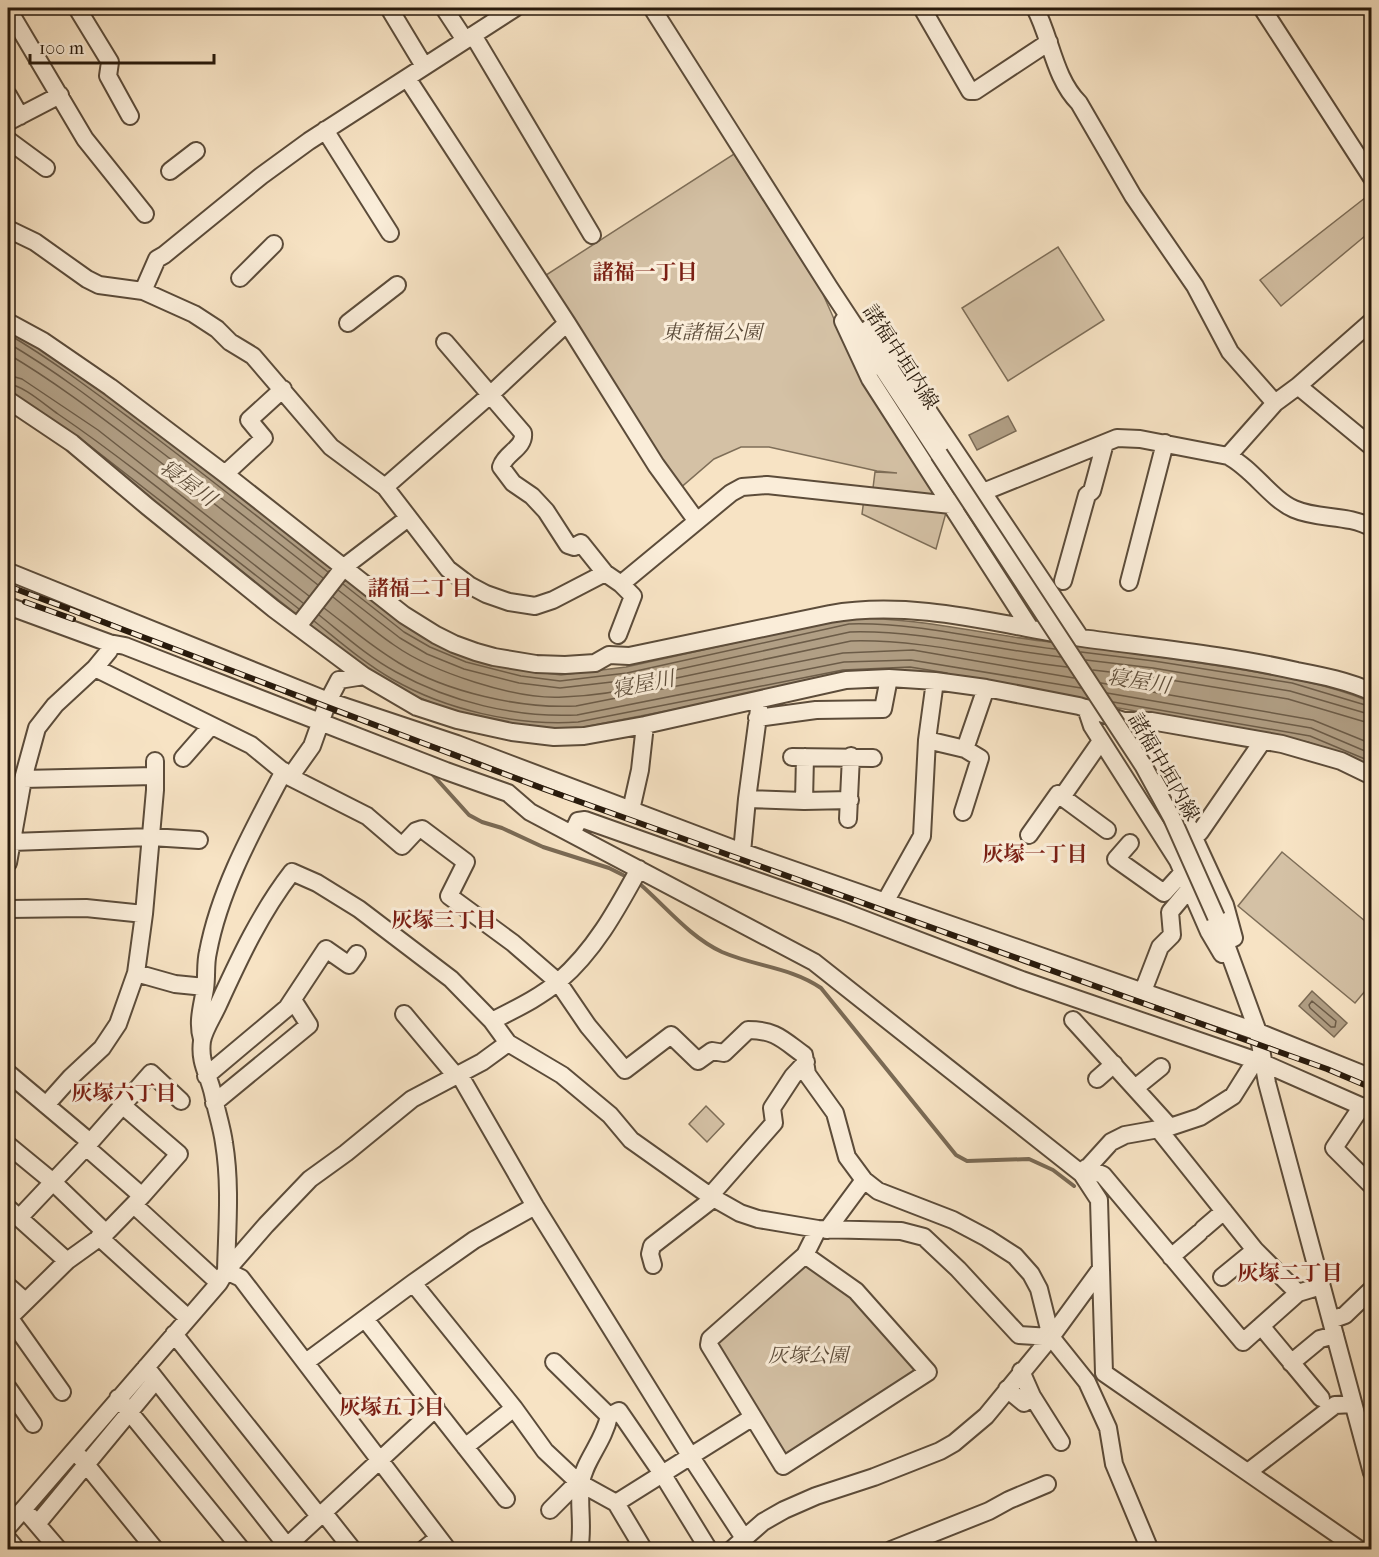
<svg xmlns="http://www.w3.org/2000/svg" width="1379" height="1557" viewBox="0 0 1379 1557" font-family="'IM FELL French Canon','Noto Serif JP',serif">
	<style>
		.green { fill: #d4c1a5; stroke: #7e6e58; stroke-width: 1.5 }
		.water { fill: #b19f85; stroke: #7a6a55; stroke-width: 1.5 }
		.lines { fill: none; stroke-linecap: round; stroke-linejoin: round }
		.shore { stroke: #6c5c48; stroke-width: 1.5 }
		.stream { stroke: #7a6a55; stroke-width: 4 }
		.minor-casing { stroke: #5c4c3a; stroke-width: 20 }
		.minor { stroke: #faedd9; stroke-width: 16 }
		.rail-casing { stroke: #281a0c; stroke-width: 6 }
		.rail { stroke: #faedd9; stroke-width: 4; stroke-dasharray: 11; stroke-linecap: butt }
		.minor-bridge-casing { stroke: #5c4c3a; stroke-width: 20; stroke-linecap: butt }
		.minor-bridge { stroke: #faedd9; stroke-width: 16 }
		.labels { text-anchor: middle; dominant-baseline: central; stroke-width: 6; stroke-linejoin: round; paint-order: stroke }
		.park-label { font-size: 20px; font-style: italic; fill: #5c4c3a; stroke: #faedd9 }
		.street-label { font-size: 20px; fill: #281a0c; stroke: #faedd9 }
		.neighbourhood-label { font-size: 21px; font-weight: bold; fill: #7a1f14; stroke: #faedd9 }
		.water-label { font-size: 21px; font-style: italic; fill: #5f4f3c; stroke: #faedd9 }
	</style>
	<rect width="100%" height="100%" fill="#f7e3c4"/>
	<filter id="stains"><feTurbulence type="fractalNoise" baseFrequency=".00333" numOctaves="4"/><feColorMatrix values="0 0 0 0 .2 0 0 0 0 .09 0 0 0 0 .02 0 0 0 .5 -.17"/></filter>
	<radialGradient id="worn" r=".72"><stop offset=".6" stop-color="#630" stop-opacity="0"/><stop offset="1" stop-color="#630" stop-opacity=".3"/></radialGradient>
	<path class="green" d="M734,154L822,292L863,384L937,497L873,488L875,472L897,473L877,471L769,447H741L714,459L679,489L543,277Z
		M1370,194L1372,197L1371,231L1281,306L1260,280Z
		M1058,247L1104,320L1008,381L962,308Z
		M864,499L947,509L936,549L862,514Z
		M1282,852L1371,926V984L1355,1003L1238,906Z
		M706,1106L724,1124L707,1142L689,1124Z
		M804,1259L853,1294L923,1372L786,1458L713,1341Z"/>
	<path class="water" d="M8,328L48,351L215,475L407,627L432,642L467,656L522,670L561,675L626,667L848,618C913,617 977,633 1042,641C1103,649 1165,657 1226,667C1276,675 1325,683 1371,702V769L1347,757L1308,742L1225,727L1006,688L844,676L579,728C506,732 431,710 369,671L85,448L8,396Z
		M1008,416L1016,431L977,450L969,435Z
		M1312,991L1347,1023L1334,1037L1299,1006Z"/>
	<g class="lines">
		<path class="shore" d="M8,334C57,363 101,397 147,431C208,477 268,525 328,572
			M8,343C54,370 96,402 139,435C201,482 262,530 323,578
			M8,354C52,380 93,411 134,442C196,489 257,537 318,585
			M8,375L22,379L98,430L309,596
			M8,384C23,385 45,405 58,414C143,472 221,540 303,603
			M85,442L299,609
			M343,584L404,632L430,647L466,662L521,676L560,681L627,673L849,624C918,622 987,641 1055,649
			M338,590L400,638L427,654L464,669L519,683L560,688L629,680L850,632C921,630 991,649 1061,657
			M333,597C353,613 373,631 394,645C432,672 516,700 563,697C593,696 624,691 653,683L851,641C923,639 996,659 1067,667
			M324,608C349,627 372,647 399,663C446,692 521,709 576,706L843,653L913,650L1074,678
			M319,615C344,635 368,657 396,672C450,702 516,718 577,715L844,662L911,660L1081,688
			M314,621C339,641 364,663 392,679C446,710 516,726 578,722L843,670L910,667L947,673
			M1081,652L1154,661L1292,683L1372,707
			M1086,660L1153,668L1290,691L1372,715
			M1093,670L1152,677L1288,699L1372,724
			M1101,683L1313,720L1372,744
			M1107,693L1311,728L1372,754
			M1113,702L1310,736L1372,762
			M1312,1001L1336,1021L1335,1027H1331L1310,1008L1309,1005Z"/>
		<path class="stream" d="M433,775L469,815L482,822L502,828L543,847L609,868L623,875
			M641,885C667,908 690,937 722,952C757,967 790,967 821,988L956,1155L967,1161L1029,1159L1053,1170L1074,1186"/>
		<g class="minor-casing">
			<path id="minor" d="M77,8L110,62L108,76L130,116
				M389,8L424,66
				M444,8L465,40
				M652,8L829,287L939,454
				M922,8L970,91H975L1049,42
				M1035,8C1051,38 1054,78 1079,103L1133,196L1195,286L1230,352L1275,403
				M1262,8L1372,178
				M8,9L85,139L145,214
				M473,35L592,235
				M407,78L567,323L656,465L696,520
				M8,95L20,116
				M8,122L60,95
				M325,130L390,233
				M8,140L46,168
				M170,171L196,151
				M8,229L35,242L87,279L99,285L143,291L194,314L217,329L230,342L253,356L331,447L385,487L448,569L469,585L486,594L509,602L535,606L553,600L605,573
				M240,278L274,244
				M143,291L157,259L164,255L261,176L309,141L515,8
				M843,321L870,379L1030,628
				M8,322L43,341L110,387L225,474L404,615L436,635L454,644L476,652L494,657L536,664L565,665L595,663L609,655L629,656L830,614C913,599 1001,625 1082,638C1154,648 1227,655 1297,671C1323,676 1348,681 1372,692
				M348,323L397,285
				M868,329L890,354L1080,637
				M445,342L523,433C525,448 505,453 501,467L513,483L532,496L546,511L568,545L574,547L581,543L605,573L621,584L633,596L618,635
				M1298,386L1372,447
				M8,400L72,443L148,507L274,609L364,676L417,707L457,720L512,732L554,737L584,736L645,725L846,680L889,678L935,681L986,688L1079,706L1124,721H1151L1282,744L1341,761L1372,776
				M1228,456L1275,403L1298,386L1372,321
				M225,474L264,438L249,420L283,389
				M385,487L490,395L567,323
				M9,572L328,701L457,744L742,852L1258,1032L1372,1078
				M1063,581L1087,495L1092,491L1105,443
				M1129,582L1165,443
				M621,584L731,493L742,487L767,485L951,505L1117,438L1140,439L1228,456C1253,469 1271,499 1294,509C1319,520 1348,514 1372,528
				M8,606L109,643L125,646L446,771L508,793L530,812L814,962L1082,1174L1099,1200L1104,1373
				M298,626L344,567L408,518
				M95,668L251,745L290,777L367,816L402,846L416,831L422,829L466,862L449,896L513,943L558,982L588,1026L625,1070L671,1035L698,1061L712,1051L724,1053L748,1030C776,1030 783,1040 804,1055L807,1074L835,1113L847,1157L864,1180L878,1191L953,1220L987,1238L1015,1256L1031,1274L1039,1289L1051,1337L1087,1382L1108,1428L1114,1464L1150,1550
				M1086,708L1092,726L1178,861L1209,932L1222,954
				M757,718L816,710L883,709L889,678
				M1124,721L1171,788L1225,905L1234,938
				M927,740L965,749L980,758L963,812
				M965,749L986,688
				M792,757L873,758
				M183,758L211,726
				M290,777L312,746L328,701L339,680L364,676
				M23,779L154,776
				M1062,797L1101,741
				M747,799L804,801L850,800
				M804,801L805,757
				M631,810L640,770L645,725
				M848,819L851,756
				M572,834L578,821L585,820L842,911L1022,980L1263,1063L1372,1111
				M1029,835L1058,794L1107,830
				M1194,837L1200,832L1262,742
				M12,842L151,837L199,840
				M1130,843L1116,859L1164,893L1183,872
				M742,852L747,799L759,709
				M8,863L23,779L37,728L55,705L95,668L109,651V643
				M885,902L922,836L927,740L935,681
				M9,909L86,908L144,914
				M1216,917L1258,1032L1267,1083L1372,1473
				M136,973L175,984L205,987
				M1143,991L1160,947L1172,935L1170,912L1190,888
				M404,1014L456,1076
				M1073,1020L1170,1127
				M492,1021C515,1009 539,998 559,981C595,950 617,909 639,869
				M202,1039C197,1022 202,1007 205,989C207,977 205,964 208,952C220,888 254,828 284,771
				M8,1073L90,1142
				M459,1074L535,1206L691,1457L744,1538
				M206,1076L287,1008L326,949L349,965L357,954
				M1097,1079L1114,1064
				M1135,1088L1161,1067
				M214,1103L309,1025L293,1000
				M46,1105L71,1077L102,1048L118,1024L136,973L144,914L155,790V761
				M122,1105L179,1154L142,1196
				M1362,1106L1334,1148L1372,1186
				M1159,1130L1255,1250L1298,1293
				M8,1145L53,1182L106,1233
				M1086,1168L1103,1175L1243,1342L1298,1293L1321,1286
				M1082,1174L1111,1142L1125,1135L1170,1127L1200,1117L1233,1096L1255,1061
				M710,1196L774,1123L772,1108L793,1076L806,1062
				M134,1205L219,1283
				M8,1208L67,1261
				M19,1218L86,1147L151,1073L181,1101
				M1203,1229L1224,1211
				M827,1230L864,1180
				M99,1237L188,1318
				M805,1255L856,1291L928,1372L783,1466L709,1345L710,1339L805,1255L818,1229
				M1171,1257L1199,1233
				M653,1265L650,1254L652,1246L714,1198
				M226,1271C227,1229 231,1185 224,1143C222,1127 216,1110 213,1094C209,1075 199,1063 202,1041C204,1029 214,1015 219,1003C240,957 261,912 292,872L317,883L359,909L451,979L492,1021L508,1043L562,1075L610,1115L631,1140L710,1196L740,1213L758,1219L818,1229L901,1231L924,1237L958,1269L1019,1335L1051,1337
				M226,1271L241,1278L448,1550
				M1222,1277L1255,1250
				M413,1283L514,1408L545,1451L578,1482L616,1503L753,1417
				M8,1286L25,1301
				M9,1317L62,1392
				M8,1319L67,1261L106,1233L142,1196L86,1147
				M365,1319L506,1499
				M1331,1320L1345,1315L1372,1289
				M1261,1326L1321,1398
				M174,1334L319,1516
				M306,1362L413,1283L474,1240L535,1206
				M554,1362L609,1416L619,1411L663,1475L709,1550
				M1291,1363L1320,1339L1335,1335
				M146,1367L287,1546
				M1104,1373L1360,1550
				M8,1388L33,1424
				M1007,1389L1024,1403L1032,1396L1021,1371
				M1032,1396L1061,1442
				M118,1398L242,1550
				M465,1447L514,1408
				M80,1457L154,1548L152,1550
				M1248,1472L1335,1405L1353,1404
				M616,1503L644,1550
				M550,1510L578,1482
				M323,1512L353,1550
				M30,1516L59,1550
				M37,1524L156,1380
				M8,1527L219,1283L226,1271L266,1225L310,1179L346,1153L412,1099L482,1062L508,1043
				M8,1539L17,1550
				M283,1550L436,1408
				M423,1550L438,1538
				M579,1550C584,1528 578,1506 581,1484C583,1462 604,1442 609,1416
				M731,1550L763,1522L784,1510L816,1496L874,1477L940,1451L954,1443L986,1416L1051,1337L1100,1270
				M891,1550L989,1511L1009,1500L1047,1484"/>
		</g>
		<use href="#minor" class="minor"/>
		<g class="rail-casing">
			<path id="rail" d="M8,586L544,789L1327,1069L1372,1088
				M25,602L73,619"/>
		</g>
		<use href="#rail" class="rail"/>
		<g class="minor-bridge-casing">
			<path id="minor-bridge" d="M939,454L1143,765L1172,818L1216,917"/>
		</g>
		<use href="#minor-bridge" class="minor-bridge"/>
	</g>
	<g class="labels">
		<g class="park-label">
			<text x="712" y="332">東諸福公園</text>
			<text x="808" y="1355">灰塚公園</text>
		</g>
		<g class="street-label">
			<text transform="translate(901 357) rotate(57)">諸福中垣内線</text>
			<text transform="translate(1164 767) rotate(60)">諸福中垣内線</text>
		</g>
		<g class="neighbourhood-label">
			<text x="645" y="272">諸福一丁目</text>
			<text x="420" y="588">諸福二丁目</text>
			<text x="1035" y="854">灰塚一丁目</text>
			<text x="444" y="920">灰塚三丁目</text>
			<text x="124" y="1093">灰塚六丁目</text>
			<text x="1290" y="1273">灰塚二丁目</text>
			<text x="392" y="1407">灰塚五丁目</text>
		</g>
		<g class="water-label">
			<text transform="translate(188 483) rotate(36)">寝屋川</text>
			<text transform="translate(1139 681) rotate(9)">寝屋川</text>
			<text transform="translate(643 684) rotate(-11)">寝屋川</text>
		</g>
	</g>
	<rect width="1379" height="1557" fill="none" stroke="#f7e3c4" stroke-width="30"/>
	<rect x="9" y="9" width="1361" height="1539" fill="none" stroke="#281a0c" stroke-width="3"/>
	<rect x="15" y="15" width="1349" height="1527" fill="none" stroke="#281a0c" stroke-width="1.5"/>
	<path d="M30 54v9h184v-9" fill="none" stroke="#281a0c" stroke-width="3"/>
	<text x="39" y="54" font-size="18" fill="#281a0c" stroke="#faedd9" stroke-width="4.5" paint-order="stroke">100 m</text>
	<rect width="100%" height="100%" filter="url(#stains)"/>
	<rect width="100%" height="100%" fill="url(#worn)"/>
</svg>
